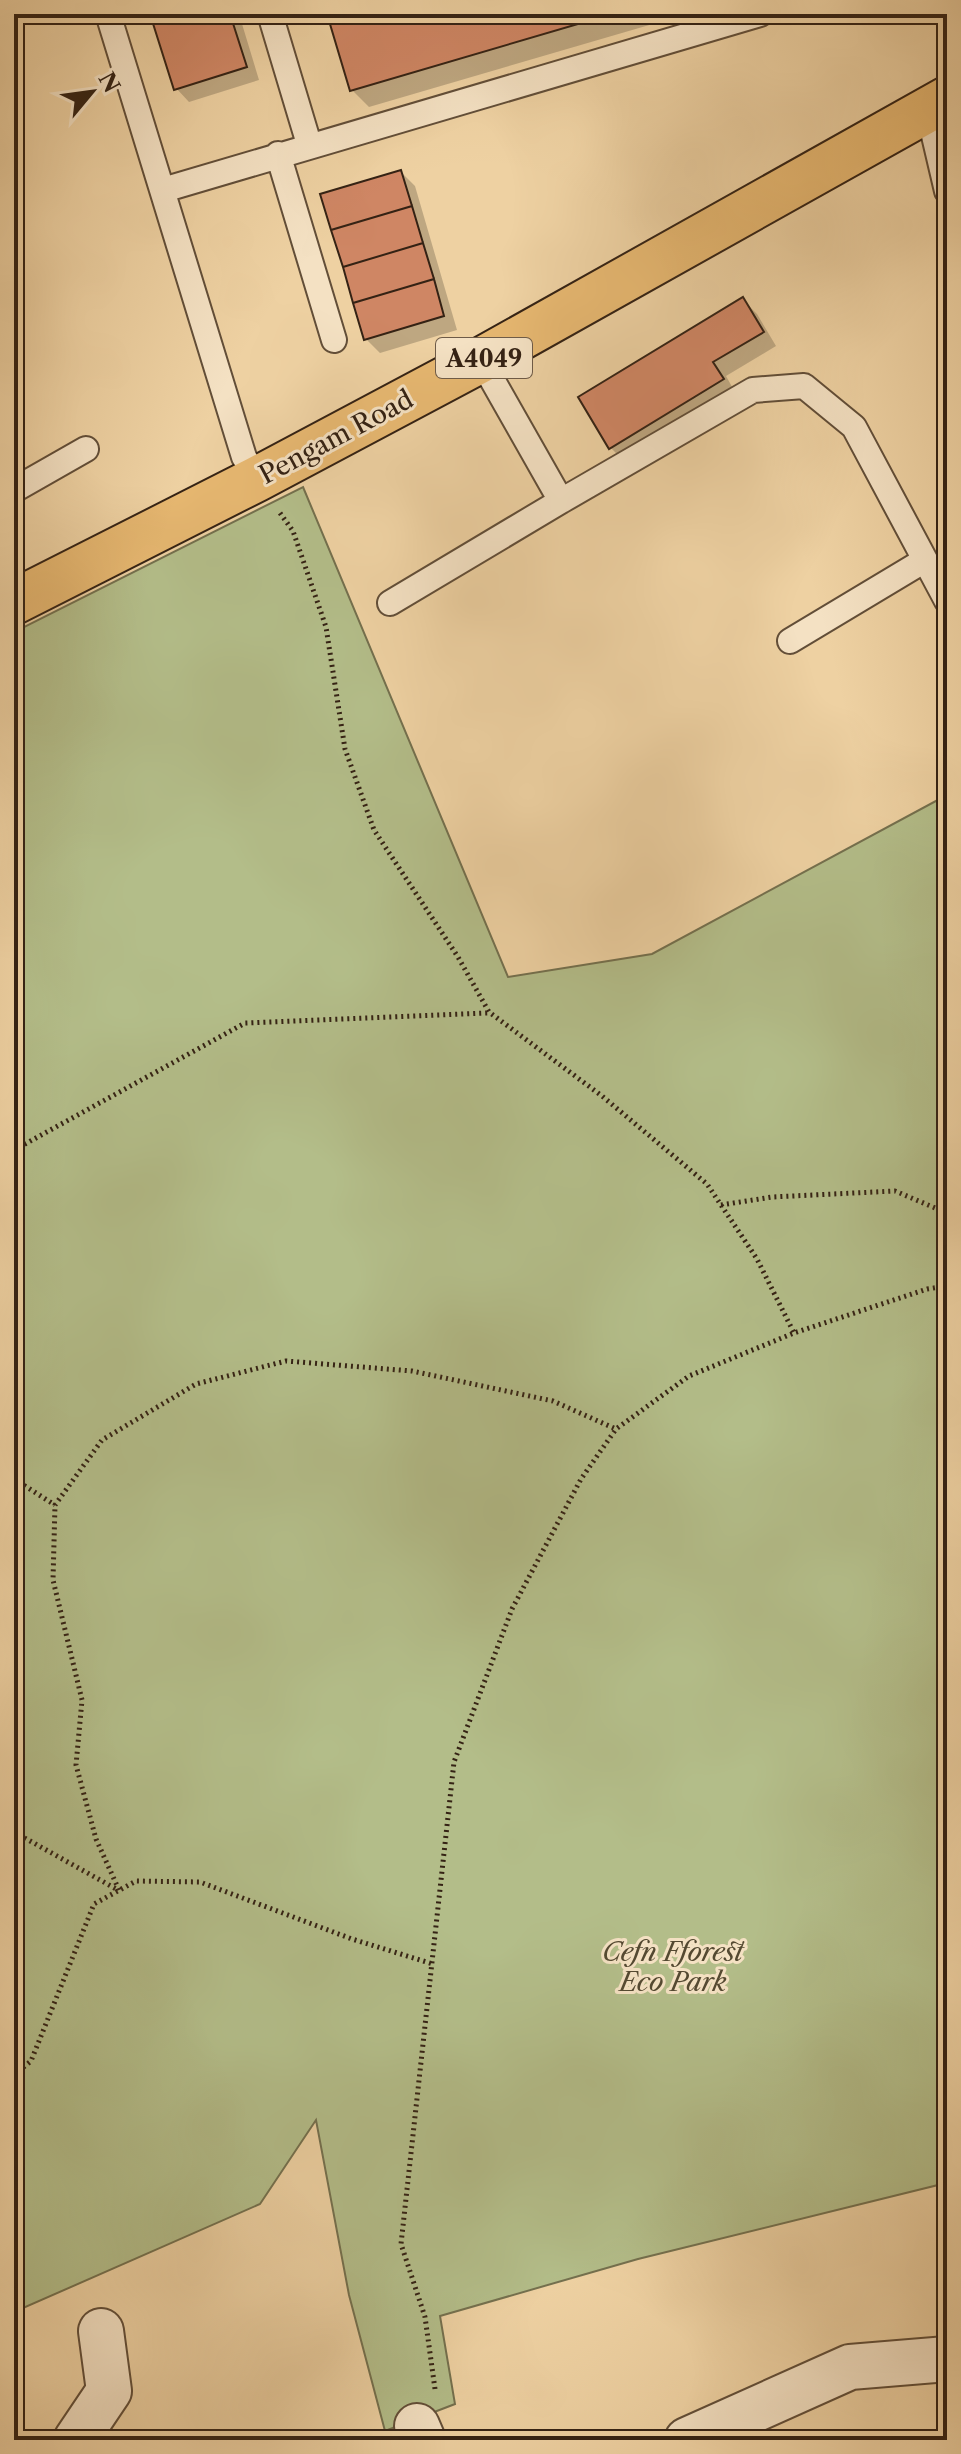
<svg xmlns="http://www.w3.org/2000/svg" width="961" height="2454" viewBox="0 0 961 2454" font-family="'Libre Caslon Text',serif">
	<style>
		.green { fill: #b3bd89; stroke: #74704e; stroke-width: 2 }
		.shadow { fill: #0003 }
		.building { fill: #cf8664; stroke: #342214; stroke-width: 2 }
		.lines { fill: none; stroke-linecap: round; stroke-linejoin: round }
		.service-casing { stroke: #624e38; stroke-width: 28 }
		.minor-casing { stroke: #624e38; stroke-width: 48 }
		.primary-casing { stroke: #342214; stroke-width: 48 }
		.path { stroke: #342214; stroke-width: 5; stroke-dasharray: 2 4; stroke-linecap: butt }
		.service { stroke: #f4e1c3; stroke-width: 24 }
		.minor { stroke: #f4e1c3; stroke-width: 44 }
		.primary { stroke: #e7b871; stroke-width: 44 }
		.labels { text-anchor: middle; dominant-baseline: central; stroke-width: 6; stroke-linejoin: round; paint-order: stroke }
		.shield { fill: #f4e1c3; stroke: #6e5b48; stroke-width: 2 }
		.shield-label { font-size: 24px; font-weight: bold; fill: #342214 }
		.street-label { font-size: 26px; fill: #342214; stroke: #f4e1c3 }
		.park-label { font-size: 26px; font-style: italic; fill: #544931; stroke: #f4e1c3 }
	</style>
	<rect width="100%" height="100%" fill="#eed1a2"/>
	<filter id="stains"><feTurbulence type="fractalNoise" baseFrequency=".0025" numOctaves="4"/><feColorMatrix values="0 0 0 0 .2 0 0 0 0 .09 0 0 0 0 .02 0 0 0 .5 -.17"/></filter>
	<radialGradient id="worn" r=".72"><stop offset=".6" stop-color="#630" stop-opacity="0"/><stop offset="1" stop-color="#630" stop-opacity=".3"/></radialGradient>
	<path class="green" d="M303,487L508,977L652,954L947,795V2177L938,2185L638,2259L440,2316L455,2404L385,2431L349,2295L316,2120L260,2204L14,2312V632Z"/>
	<path class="shadow" d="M152,14H239L259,80L189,102L176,88Z
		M329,14H687L369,107L352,90Z
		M401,172L415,186L457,330L380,353L366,339Z
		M743,300L757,314L776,346L726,376L736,394L625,462L611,448Z"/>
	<path class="building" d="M150,14H230L247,67L174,90Z
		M327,14H612L350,91Z
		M401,170L412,206L331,230L320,194Z
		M412,206L423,243L343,267L331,230Z
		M423,243L434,279L353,303L343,267Z
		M434,279L444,316L364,340L353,303Z
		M743,297L764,332L713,362L724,379L609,449L578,397Z"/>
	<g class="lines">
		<g class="service-casing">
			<path id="service" d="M108,14L244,457L257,479
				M270,14L309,144
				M928,110L947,191
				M278,154L334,340
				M163,190L760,14
				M481,360L561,501L753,390L804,386L854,427L947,601
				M14,490L86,449
				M390,603L561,501
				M790,641L925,560"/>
		</g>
		<g class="minor-casing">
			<path id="minor" d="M417,2426L423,2440
				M76,2440L109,2391L101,2331
				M687,2440L850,2367L947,2359"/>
		</g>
		<g class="primary-casing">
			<path id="primary" d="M14,602L257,479L481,360L947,99"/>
		</g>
		<path class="path" d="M280,513L293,531L326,627L345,749L374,830L458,957L489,1012L602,1096L707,1184L757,1259L794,1333
			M14,1150L245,1023L488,1013
			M721,1205L772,1197L895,1191L947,1213
			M14,1479L55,1505
			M14,1832L118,1890
			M119,1890L96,1839L76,1765L82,1700L53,1580L55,1505L102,1440L196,1384L286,1361L412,1371L553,1401L616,1429
			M14,2075L31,2061L94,1904L136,1881L200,1882L352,1939L433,1964
			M435,2389L425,2317L401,2244L454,1762L512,1609L581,1479L616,1429L689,1376L794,1333L927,1289L947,1286"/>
		<use href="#service" class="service"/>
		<use href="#minor" class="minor"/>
		<use href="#primary" class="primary"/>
	</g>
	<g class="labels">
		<rect class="shield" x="436" y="338" width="96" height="40" rx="6"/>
		<g class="shield-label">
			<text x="484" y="358">A4049</text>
		</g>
		<g class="street-label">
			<text transform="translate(336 437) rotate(-28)">Pengam Road</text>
		</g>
		<g class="park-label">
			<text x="673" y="1952">Cefn Fforest<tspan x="673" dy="30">Eco Park</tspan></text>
		</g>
	</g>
	<rect width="961" height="2454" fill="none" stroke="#eed1a2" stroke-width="48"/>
	<rect x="16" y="16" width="929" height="2422" fill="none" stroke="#342214" stroke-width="4"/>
	<rect x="24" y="24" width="913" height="2406" fill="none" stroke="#342214" stroke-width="2"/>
	<g transform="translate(92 92) rotate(61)" stroke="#f4e1c3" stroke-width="6" paint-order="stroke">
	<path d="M0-6L14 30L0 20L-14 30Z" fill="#342214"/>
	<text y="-12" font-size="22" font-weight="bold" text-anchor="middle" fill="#342214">N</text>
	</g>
	<rect width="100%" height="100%" filter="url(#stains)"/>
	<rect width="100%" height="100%" fill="url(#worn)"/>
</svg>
